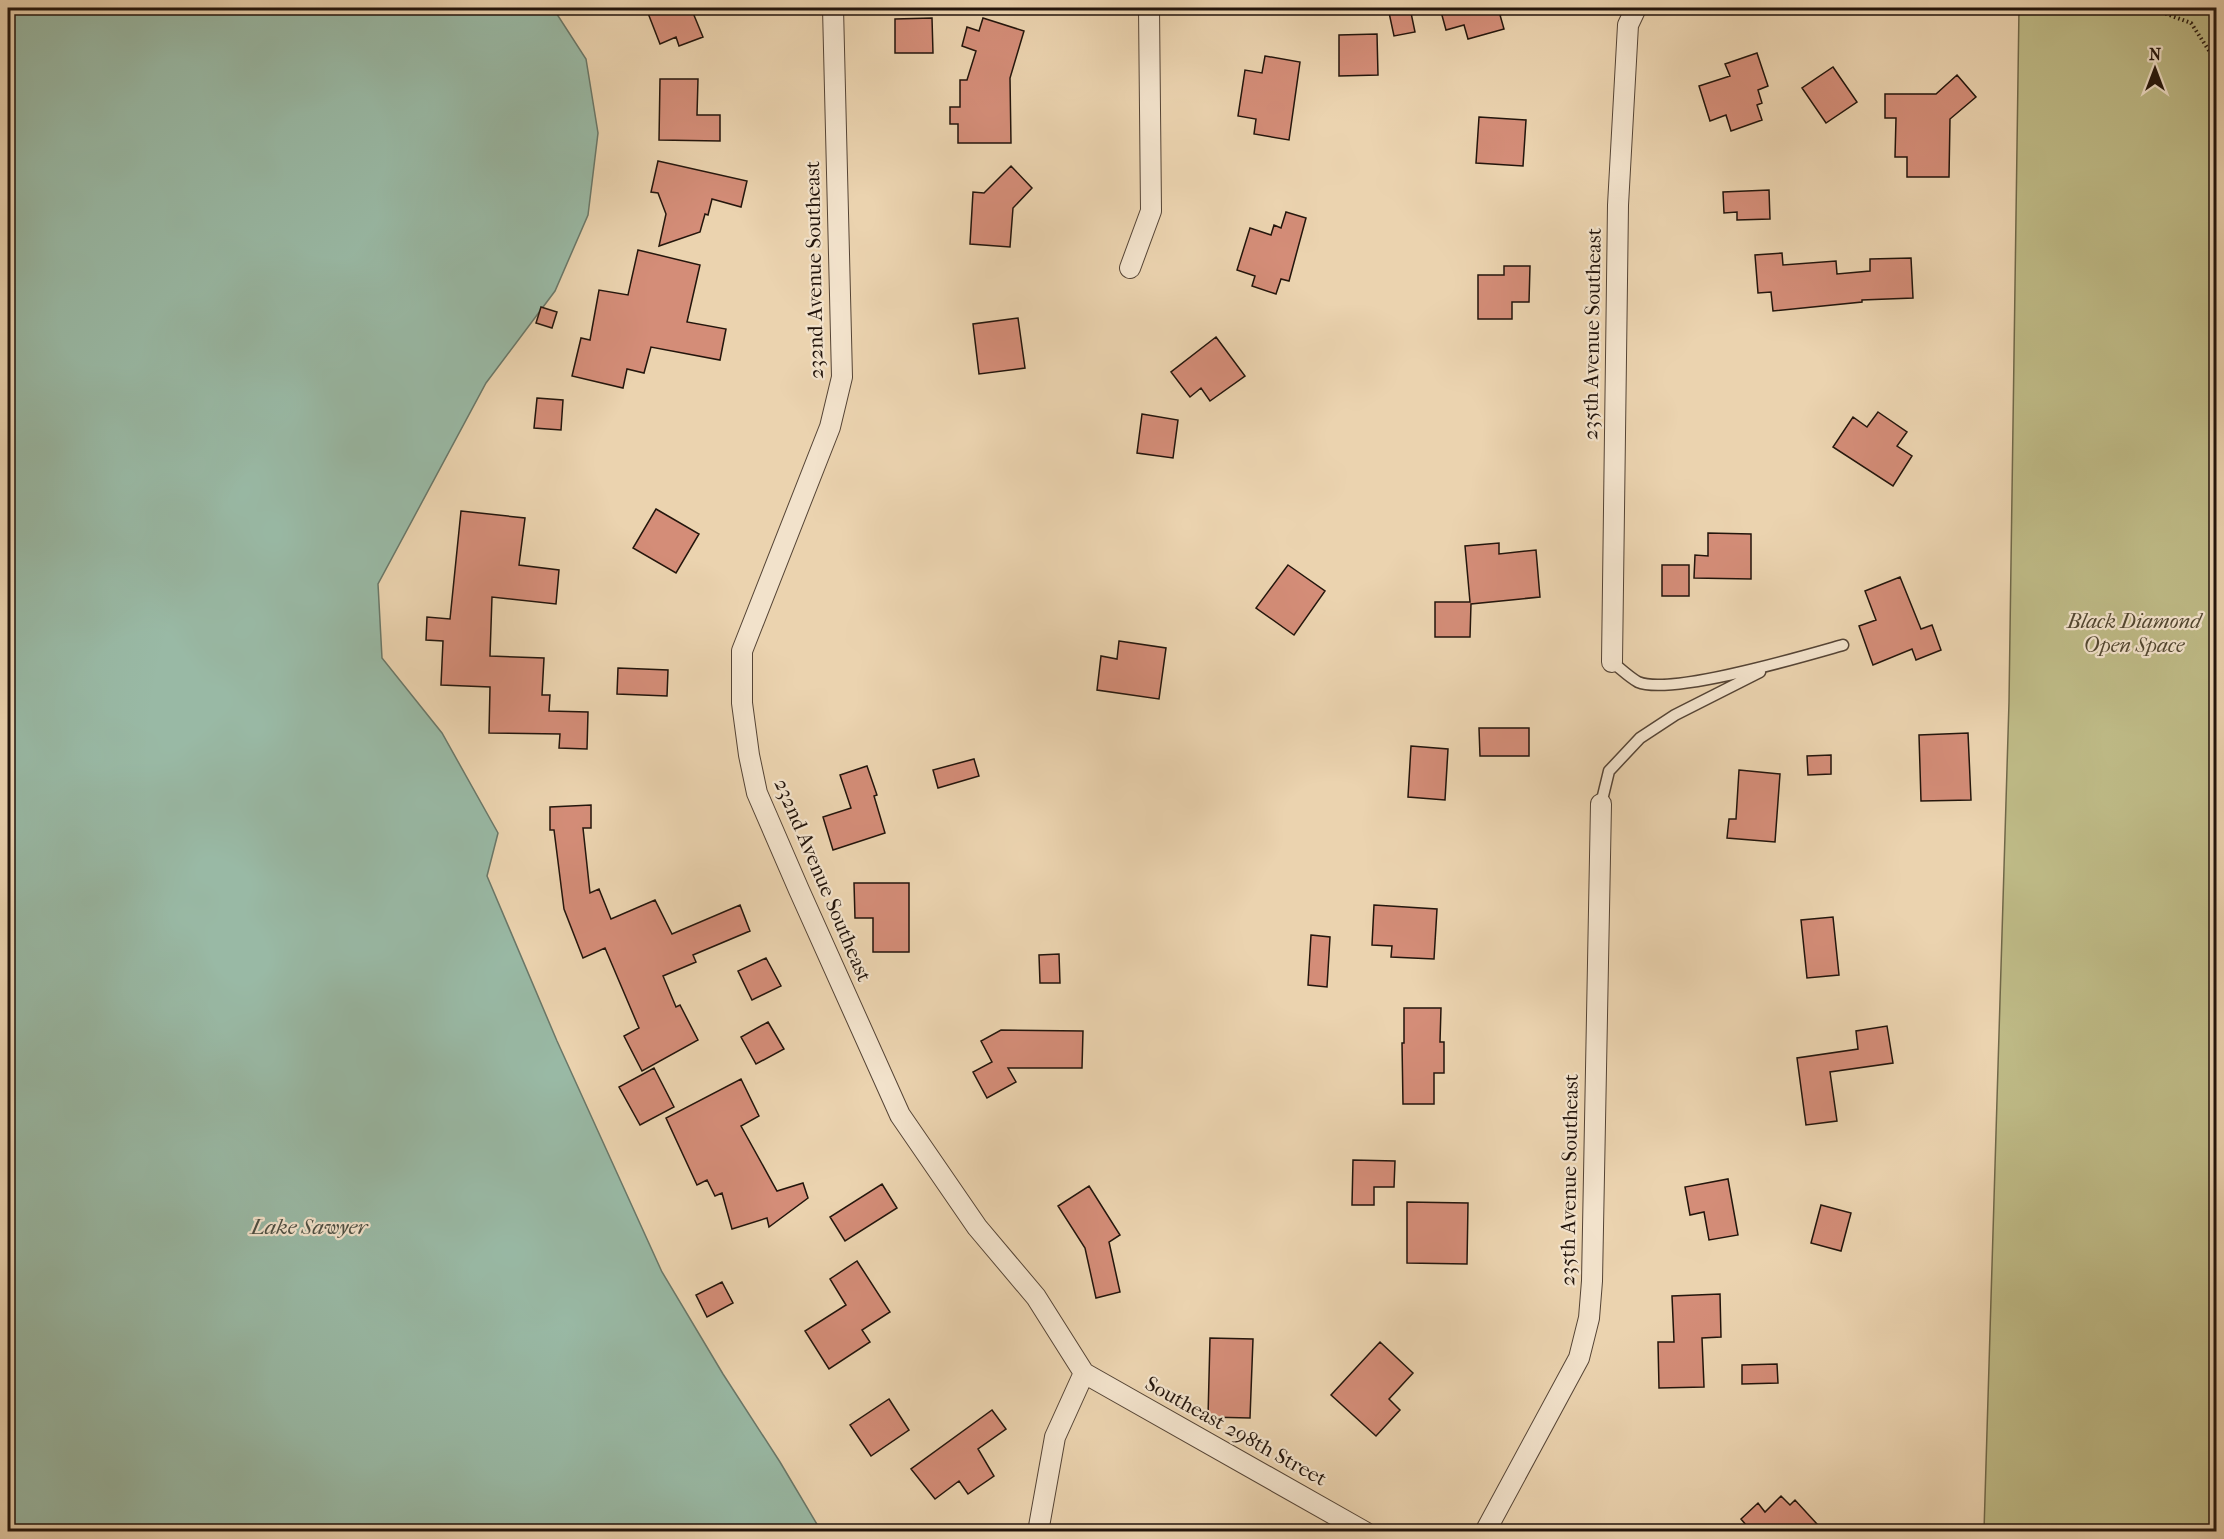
<svg xmlns="http://www.w3.org/2000/svg" width="2224" height="1539" viewBox="0 0 2224 1539" font-family="'IM FELL French Canon',serif">
	<style>
		.green { fill: #beba86; stroke: #706849; stroke-width: 1.5 }
		.water { fill: #99b9a5; stroke: #6a7768; stroke-width: 1.5 }
		.building { fill: #d48d78; stroke: #23150c; stroke-width: 1.5 }
		.lines { fill: none; stroke-linecap: round; stroke-linejoin: round }
		.lane-casing { stroke: #554435; stroke-width: 13 }
		.street-casing { stroke: #554435; stroke-width: 22 }
		.path { stroke: #23150c; stroke-width: 4; stroke-dasharray: 1.5 3; stroke-linecap: butt }
		.lane { stroke: #f2e2cb; stroke-width: 10 }
		.street { stroke: #f2e2cb; stroke-width: 20 }
		.labels { text-anchor: middle; dominant-baseline: central; stroke-width: 4.5; stroke-linejoin: round; paint-order: stroke }
		.street-label { font-size: 21px; fill: #23150c; stroke: #f2e2cb }
		.park-label { font-size: 21px; font-style: italic; fill: #524731; stroke: #f2e2cb }
		.water-label { font-size: 22px; font-style: italic; fill: #4c4e42; stroke: #f2e2cb }
	</style>
	<rect width="100%" height="100%" fill="#ebd3af"/>
	<filter id="stains"><feTurbulence type="fractalNoise" baseFrequency=".00333" numOctaves="4"/><feColorMatrix values="0 0 0 0 .2 0 0 0 0 .09 0 0 0 0 .02 0 0 0 .5 -.17"/></filter>
	<radialGradient id="worn" r=".72"><stop offset=".6" stop-color="#630" stop-opacity="0"/><stop offset="1" stop-color="#630" stop-opacity=".3"/></radialGradient>
	<path class="green" d="M2019,8H2216V1531H1984L2009,702Z"/>
	<path class="water" d="M8,8H553L586,59L598,133L588,215L555,291L486,383L378,584L382,658L442,733L498,833L487,876L557,1041L662,1272L723,1374L780,1462L821,1531H8Z"/>
	<path class="building" d="M646,8H691L703,37L679,46L676,37L660,44Z
		M1388,8H1410L1415,32L1394,36Z
		M1440,8H1506L1507,13L1500,15L1504,29L1468,39L1464,25L1446,30Z
		M932,18L933,53H895V19Z
		M983,18L1024,31L1010,78L1011,143H958V124H950V107H960V80H967L976,51L962,46L967,27L979,31Z
		M1377,34L1378,75L1339,76V35Z
		M1757,53L1768,86L1758,90L1762,103L1757,105L1762,120L1731,131L1726,115L1710,121L1699,86L1730,76L1725,64Z
		M1265,56L1300,62L1289,140L1254,134L1256,119L1238,116L1245,70L1262,73Z
		M1833,67L1857,102L1826,123L1802,88Z
		M1957,75L1976,97L1950,119L1949,177H1907V157H1895L1896,118H1885V94H1936Z
		M660,79H698L697,115H720V141L659,140Z
		M1479,117L1526,120L1523,166L1476,163Z
		M658,161L747,181L741,207L712,199L708,215L705,214L700,232L659,246L666,214L658,193L651,192Z
		M1011,166L1032,188L1013,208L1010,247L970,244L973,192L984,193Z
		M1769,190L1770,219L1737,220V212L1724,213L1723,192Z
		M1286,212L1306,218L1289,281L1281,279L1276,294L1252,286L1255,276L1237,270L1250,228L1271,235L1274,225L1281,228Z
		M638,250L700,265L687,322L726,329L720,360L651,347L644,373L627,369L623,388L572,376L581,338L590,340L599,290L628,295Z
		M1782,253L1783,265L1836,261L1837,274L1870,271V259L1911,258L1913,298L1862,300V302L1773,311L1771,292L1758,293L1755,255Z
		M1504,266H1530L1529,302H1512V319H1478V275H1504Z
		M541,307L557,312L552,328L536,323Z
		M1018,318L1025,368L979,374L973,324Z
		M1216,337L1245,376L1210,401L1201,388L1190,397L1171,372Z
		M537,398L563,400L561,430L534,428Z
		M1878,412L1907,432L1897,446L1912,456L1893,486L1833,447L1853,417L1867,427Z
		M1142,414L1178,420L1173,458L1137,453Z
		M656,509L699,534L676,573L633,548Z
		M461,511L525,518L519,565L559,570L556,604L492,597L490,656L544,658L542,695H550L549,711L588,712L587,749L559,748L560,734L489,733L490,687L441,685L443,641L426,640L427,617L450,619Z
		M1708,533L1751,534V579L1694,578L1695,555L1708,556Z
		M1499,543V554L1536,550L1540,597L1471,604L1470,637H1435V602H1470L1465,546Z
		M1288,565L1325,591L1294,635L1256,608Z
		M1662,565H1689V596H1662Z
		M1900,577L1921,629L1932,625L1941,650L1916,660L1912,649L1873,665L1859,626L1876,620L1865,591Z
		M1119,641L1166,648L1159,699L1097,690L1101,656L1117,659Z
		M618,668L668,670L667,696L617,694Z
		M1479,728H1529V756H1480Z
		M1968,733L1971,800L1921,801L1919,735Z
		M1411,746L1448,749L1445,800L1408,797Z
		M1831,755V774L1808,775L1807,756Z
		M974,759L979,776L938,788L933,770Z
		M867,766L877,795L874,796L885,833L833,850L823,817L851,808L840,775Z
		M1739,770L1780,774L1775,842L1727,838L1729,819H1736Z
		M591,805V828H583L590,893L599,889L611,919L655,900L672,934L740,905L750,931L693,955L696,962L663,976L676,1007L680,1005L698,1040L642,1071L624,1036L639,1028L605,948L583,958L564,909L554,830H550V807Z
		M854,883H909V952H873V918H855Z
		M1374,905L1437,909L1434,959L1391,957L1392,946L1372,945Z
		M1833,917L1839,975L1807,978L1801,920Z
		M1311,935L1330,937L1327,987L1308,985Z
		M1059,954L1060,983H1040L1039,955Z
		M766,958L781,986L752,1000L738,971Z
		M1404,1008H1441L1440,1042H1444V1073H1434V1104H1403L1402,1043H1404Z
		M768,1022L784,1049L756,1064L741,1037Z
		M1887,1026L1893,1063L1830,1072L1837,1121L1806,1125L1797,1058L1858,1049L1856,1031Z
		M1001,1030L1083,1031L1082,1068H1008L1016,1082L987,1098L973,1072L992,1062L981,1041Z
		M654,1068L674,1107L640,1125L619,1087Z
		M741,1079L759,1116L741,1126L777,1191L803,1183L808,1198L769,1227L767,1218L732,1229L722,1193L715,1196L707,1180L697,1185L666,1118Z
		M1353,1160L1395,1161L1394,1187H1374V1205H1352Z
		M1728,1179L1738,1235L1709,1240L1704,1212L1690,1215L1685,1187Z
		M882,1184L897,1208L845,1241L830,1217Z
		M1089,1186L1120,1235L1109,1242L1120,1292L1096,1298L1085,1248L1058,1206Z
		M1407,1202L1468,1203L1467,1264L1407,1263Z
		M1821,1205L1851,1213L1841,1251L1811,1243Z
		M857,1261L890,1312L862,1330L870,1342L829,1369L805,1331L846,1305L830,1279Z
		M722,1282L733,1303L707,1317L696,1295Z
		M1720,1294L1721,1337L1702,1338L1704,1387L1659,1388L1658,1342H1674L1672,1296Z
		M1210,1338L1253,1339L1250,1418L1208,1417Z
		M1380,1342L1413,1373L1389,1399L1400,1410L1376,1436L1331,1395Z
		M1777,1364L1778,1383L1742,1384V1365Z
		M889,1399L909,1430L871,1456L850,1425Z
		M992,1410L1006,1429L978,1449L994,1476L968,1494L959,1481L935,1499L911,1469Z
		M1781,1496L1790,1505L1795,1500L1817,1524L1809,1532H1752L1741,1519L1758,1503L1765,1512Z"/>
	<g class="lines">
		<g class="lane-casing">
			<path id="lane" d="M1612,662C1620,668 1629,677 1638,682C1670,696 1804,656 1843,645
				M1601,804L1609,771L1640,738L1675,715L1760,672"/>
		</g>
		<g class="street-casing">
			<path id="street" d="M833,8L842,377L830,427L742,651V703L749,755L757,793L799,890L900,1115L977,1227L1036,1297L1084,1373L1055,1437L1038,1532
				M1130,268L1151,211L1149,8
				M1612,662L1618,205L1628,25L1636,8
				M1084,1373L1365,1532
				M1485,1532L1579,1358L1589,1318L1592,1281L1601,804"/>
		</g>
		<path class="path" d="M2144,8L2153,9L2191,23L2212,55L2216,77"/>
		<use href="#lane" class="lane"/>
		<use href="#street" class="street"/>
	</g>
	<g class="labels">
		<g class="street-label">
			<text transform="translate(814 270) rotate(-91)">232nd Avenue Southeast</text>
			<text transform="translate(1592 334) rotate(-89)">235th Avenue Southeast</text>
			<text transform="translate(823 880) rotate(67)">232nd Avenue Southeast</text>
			<text transform="translate(1569 1180) rotate(-89)">235th Avenue Southeast</text>
			<text transform="translate(1236 1431) rotate(29)">Southeast 298th Street</text>
		</g>
		<g class="park-label">
			<text x="2134" y="621">Black Diamond<tspan x="2134" dy="24">Open Space</tspan></text>
		</g>
		<g class="water-label">
			<text x="309" y="1227">Lake Sawyer</text>
		</g>
	</g>
	<rect width="2224" height="1539" fill="none" stroke="#ebd3af" stroke-width="30"/>
	<rect x="9" y="9" width="2206" height="1521" fill="none" stroke="#23150c" stroke-width="3"/>
	<rect x="15" y="15" width="2194" height="1509" fill="none" stroke="#23150c" stroke-width="1.5"/>
	<g transform="translate(2155 69)" stroke="#f2e2cb" stroke-width="4.5" paint-order="stroke">
	<path d="M0-4.5L10 22L0 15L-10 22Z" fill="#23150c"/>
	<text y="-9" font-size="16" font-weight="bold" text-anchor="middle" fill="#23150c">N</text>
	</g>
	<rect width="100%" height="100%" filter="url(#stains)"/>
	<rect width="100%" height="100%" fill="url(#worn)"/>
</svg>
